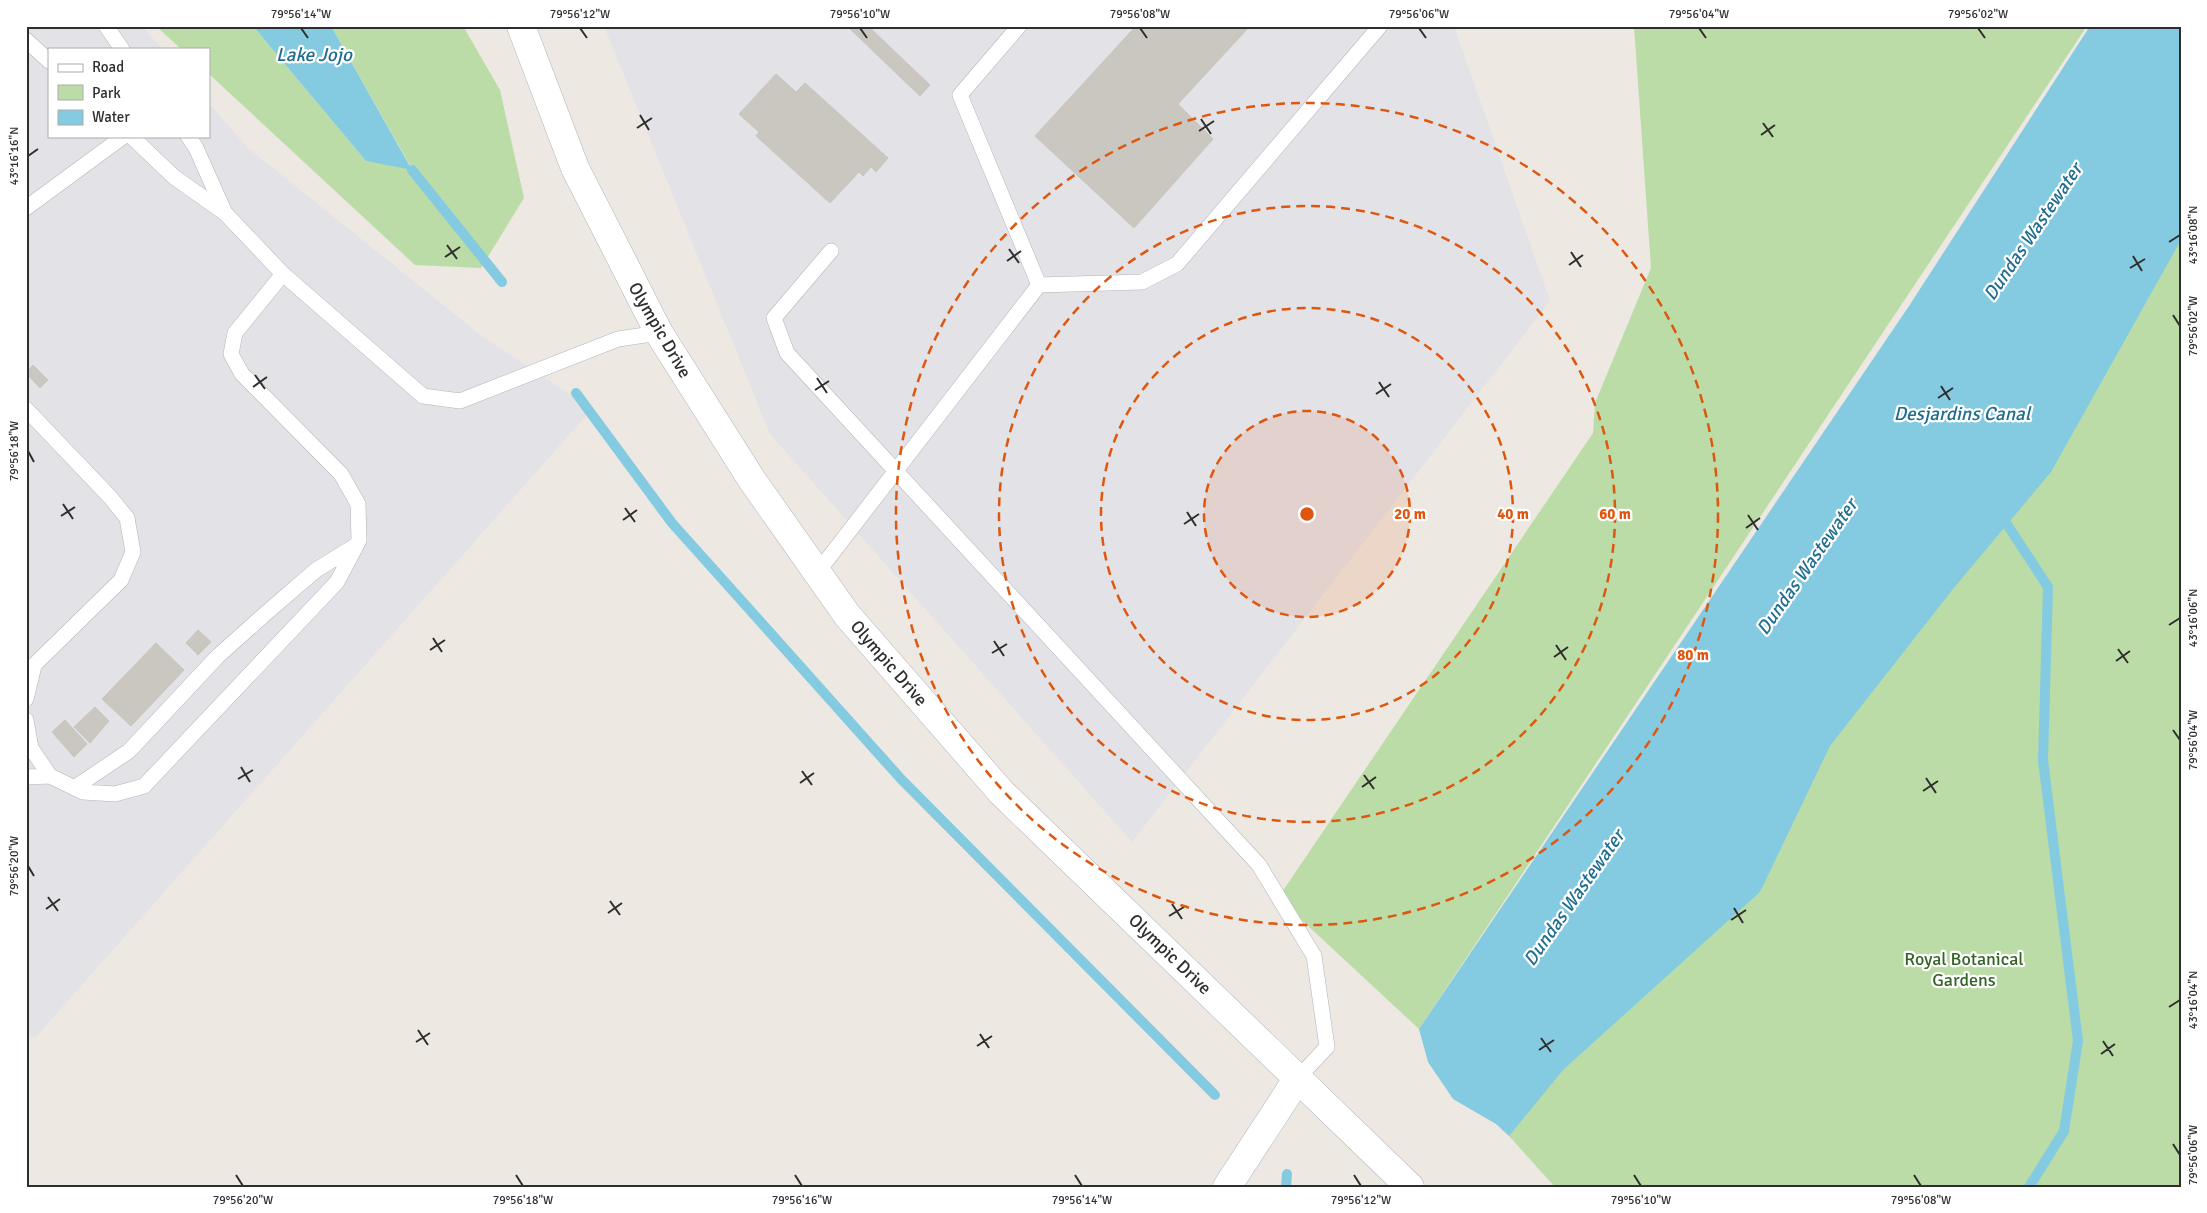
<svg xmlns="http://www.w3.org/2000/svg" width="2207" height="1213" viewBox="0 0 2207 1213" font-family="Signika,sans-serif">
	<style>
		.industrial { fill: #e3e2e7 }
		.green { fill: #bbdca6 }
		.water { fill: #84cbe1 }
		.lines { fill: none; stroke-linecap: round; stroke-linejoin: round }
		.stream { stroke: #84cbe1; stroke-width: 10 }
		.building { fill: #cac6c0; stroke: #c9c4bc }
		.service-casing { stroke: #b3b4bc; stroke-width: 16 }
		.minor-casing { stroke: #b3b4bc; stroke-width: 29 }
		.secondary-casing { stroke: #b3b4bc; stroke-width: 29 }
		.service { stroke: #fff; stroke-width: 15 }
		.minor { stroke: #fff; stroke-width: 28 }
		.secondary { stroke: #fff; stroke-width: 28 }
		.ticks { fill: none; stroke: #2e2e2e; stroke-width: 2 }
		.ring { fill: none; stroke: #df570e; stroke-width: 2.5; stroke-dasharray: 9 6 }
		.labels { text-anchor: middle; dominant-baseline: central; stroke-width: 4.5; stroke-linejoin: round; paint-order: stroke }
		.street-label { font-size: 18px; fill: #2e2e2e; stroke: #fff }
		.park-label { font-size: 18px; fill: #346425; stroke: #fff }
		.water-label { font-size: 19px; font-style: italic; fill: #1f6d90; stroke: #fff }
		.centre { fill: #df570e; stroke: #fff; stroke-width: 2.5 }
		.ring-label { font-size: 15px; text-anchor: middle; font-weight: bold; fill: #df570e; stroke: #fff; stroke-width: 4.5; stroke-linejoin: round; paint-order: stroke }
		.neatline { fill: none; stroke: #2e2e2e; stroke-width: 2 }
		.ticks-label { font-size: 12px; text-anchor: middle; fill: #2e2e2e }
	</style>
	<rect width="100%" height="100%" fill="#ede8e2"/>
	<path class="industrial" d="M26,26H142L162,49H49V136H209V103L247,147L483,337L592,409L34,1039L26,1032Z
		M604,26H1454L1550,301L1132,842L770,434Z"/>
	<path class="green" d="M156,26H253L366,161L412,169L331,26H463L500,90L524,198L481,268L415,265L209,74V49H181Z
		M1634,26H2087L1419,1029L1278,898L1593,433L1595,403L1651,268Z
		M2181,161V1187H1555L1509,1136Z"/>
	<path class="water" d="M253,26H331L412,170L366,161Z
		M2090,26H2181V240L2051,472L1953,589L1830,746L1760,892L1563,1070L1509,1136L1496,1124L1453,1099L1428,1062L1419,1029L1909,306Z"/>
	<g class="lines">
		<path class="stream" d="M412,170L502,282
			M576,393L672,523L901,779L1215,1095
			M2001,515L2048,587L2043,760L2078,1041L2064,1131L2029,1187
			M1286,1187L1287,1174"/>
	</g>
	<path class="building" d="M850,26H868L930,85L920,96L848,27Z
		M1136,26H1250L1178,104L1213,139L1134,228L1035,136Z
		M776,74L796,92L805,83L888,158L876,172L871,167L863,176L859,172L830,203L756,136L759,132L739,114Z
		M33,365L48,380L40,388L26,373Z
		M198,630L211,642L198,655L186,643Z
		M156,643L184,670L131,726L102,699Z
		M95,707L109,721L90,743L74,727Z
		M65,720L87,744L74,757L52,732Z"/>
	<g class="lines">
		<g class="service-casing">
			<path id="service" d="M106,26L122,49
				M1019,26L960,95L1039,285L1142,282L1177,264L1380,26
				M26,40L49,61
				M131,136L174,177L225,213L283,274L423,396L460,401L618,339L659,333
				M188,136L196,148L225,213
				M26,208L124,136
				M831,251L774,318L787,353L1259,865L1314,956L1327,1047L1298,1078
				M26,409L110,497L127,518L133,552L121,580L26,673
				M817,573L1039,285
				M26,699L34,666
				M26,720L31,748L50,776
				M26,777L50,776L83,792L115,794L144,786L337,582L356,546L359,540L358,504L341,474L242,374L231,354L235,333L283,274
				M74,788L129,751L218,656L265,614L316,570L355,546"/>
		</g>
		<g class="minor-casing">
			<path id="minor" d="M1227,1187L1298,1078"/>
		</g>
		<g class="secondary-casing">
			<path id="secondary" d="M521,26L575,168L659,333L752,480L847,615L1001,792L1410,1187"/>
		</g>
		<use href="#service" class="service"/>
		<use href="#minor" class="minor"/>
		<use href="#secondary" class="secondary"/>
	</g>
	<path class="ticks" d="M301,28L308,38M580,28L587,38M860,28L867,38M1140,28L1147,38M1419,28L1426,38M1699,28L1706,38M1978,28L1985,38M640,115L649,130M1201,119L1211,134M1763,123L1773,137M637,128L652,118M1199,131L1214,121M1761,135L1775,125M28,156L38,149M2169,242L2180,235M447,245L457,259M1009,249L1019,263M1571,252L1581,267M2133,256L2142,271M445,257L460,247M1007,261L1021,251M1569,265L1583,255M2130,268L2145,259M2173,315L2180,326M255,375L265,389M817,378L827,393M1379,382L1389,397M1941,386L1950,400M253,387L267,377M815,390L829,381M1376,394L1391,384M1938,398L1953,388M28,451L34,462M63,504L73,519M625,508L635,522M1187,512L1196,526M1748,515L1758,530M61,516L75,507M623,520L637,510M1184,524L1199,514M1746,528L1760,518M2169,625L2180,618M433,638L442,652M994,641L1004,656M1556,645L1566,660M2118,649L2128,663M430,650L445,640M992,653L1007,644M1554,657L1568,647M2116,661L2130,651M2173,730L2180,740M241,767L250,782M802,771L812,785M1364,775L1374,789M1926,778L1936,793M238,779L253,770M800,783L814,773M1362,787L1376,777M1923,791L1938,781M28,866L34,876M48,897L58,911M610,901L620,915M1172,904L1182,919M1734,908L1743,923M46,909L60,899M608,913L622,903M1169,916L1184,907M1731,920L1746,910M2169,1007L2180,1000M418,1030L428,1045M980,1034L989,1048M1541,1038L1551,1052M2103,1041L2113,1056M416,1042L430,1033M977,1046L992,1036M1539,1050L1554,1040M2101,1054L2115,1044M2173,1144L2180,1155M236,1175L243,1186M516,1175L523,1186M795,1175L802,1186M1075,1175L1082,1186M1354,1175L1361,1186M1634,1175L1641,1186M1914,1175L1921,1186"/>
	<circle cx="1307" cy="514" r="103" fill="#df570e" fill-opacity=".12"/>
	<g class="ring">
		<circle cx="1307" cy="514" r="103"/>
		<circle cx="1307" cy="514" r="206"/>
		<circle cx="1307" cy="514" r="308"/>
		<circle cx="1307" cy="514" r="411"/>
	</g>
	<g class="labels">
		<g class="street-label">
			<text transform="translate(660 330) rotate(60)">Olympic Drive</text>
			<text transform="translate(889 663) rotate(49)">Olympic Drive</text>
			<text transform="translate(1170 954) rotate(44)">Olympic Drive</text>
		</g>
		<g class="park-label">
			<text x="1964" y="959">Royal Botanical<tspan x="1964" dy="21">Gardens</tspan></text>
		</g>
		<g class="water-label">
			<text x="314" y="55">Lake Jojo</text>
			<text transform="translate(2033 232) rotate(-56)">Dundas Wastewater</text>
			<text x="1962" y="414">Desjardins Canal</text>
			<text transform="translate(1807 567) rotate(-55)">Dundas Wastewater</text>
			<text transform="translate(1574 898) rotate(-55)">Dundas Wastewater</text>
		</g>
	</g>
	<circle cx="1307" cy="514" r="8" class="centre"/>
	<g class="ring-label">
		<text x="1410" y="519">20 m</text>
		<text x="1513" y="519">40 m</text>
		<text x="1615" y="519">60 m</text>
		<text x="1693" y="660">80 m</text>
	</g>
	<rect width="2207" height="1213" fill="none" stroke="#ffffff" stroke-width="55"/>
	<rect x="48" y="48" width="162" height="90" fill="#ffffff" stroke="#ababab"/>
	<rect x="58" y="64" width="25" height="8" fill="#ffffff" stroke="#ababab"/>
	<text x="92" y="72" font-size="15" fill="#2e2e2e">Road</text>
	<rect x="58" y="85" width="25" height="15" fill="#bbdca6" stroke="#ababab"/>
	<text x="92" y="98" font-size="15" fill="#2e2e2e">Park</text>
	<rect x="58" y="110" width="25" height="15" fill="#84cbe1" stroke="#ababab"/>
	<text x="92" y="122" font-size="15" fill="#2e2e2e">Water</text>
	<rect x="28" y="28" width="2152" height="1158" class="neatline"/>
	<g class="ticks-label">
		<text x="301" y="18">79°56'14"W</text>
		<text x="580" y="18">79°56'12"W</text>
		<text x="860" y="18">79°56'10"W</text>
		<text x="1140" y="18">79°56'08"W</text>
		<text x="1419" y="18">79°56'06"W</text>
		<text x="1699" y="18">79°56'04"W</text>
		<text x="1978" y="18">79°56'02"W</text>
		<text transform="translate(14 156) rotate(-90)" y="4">43°16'16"N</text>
		<text transform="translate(2193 235) rotate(-90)" y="4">43°16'08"N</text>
		<text transform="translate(2193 326) rotate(-90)" y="4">79°56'02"W</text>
		<text transform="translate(14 451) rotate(-90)" y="4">79°56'18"W</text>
		<text transform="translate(2193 618) rotate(-90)" y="4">43°16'06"N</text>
		<text transform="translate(2193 740) rotate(-90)" y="4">79°56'04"W</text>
		<text transform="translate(14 866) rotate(-90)" y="4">79°56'20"W</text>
		<text transform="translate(2193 1000) rotate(-90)" y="4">43°16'04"N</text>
		<text transform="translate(2193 1155) rotate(-90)" y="4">79°56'06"W</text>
		<text x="243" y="1204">79°56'20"W</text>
		<text x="523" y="1204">79°56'18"W</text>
		<text x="802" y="1204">79°56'16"W</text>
		<text x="1082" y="1204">79°56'14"W</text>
		<text x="1361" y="1204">79°56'12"W</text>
		<text x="1641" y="1204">79°56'10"W</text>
		<text x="1921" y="1204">79°56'08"W</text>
	</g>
</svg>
